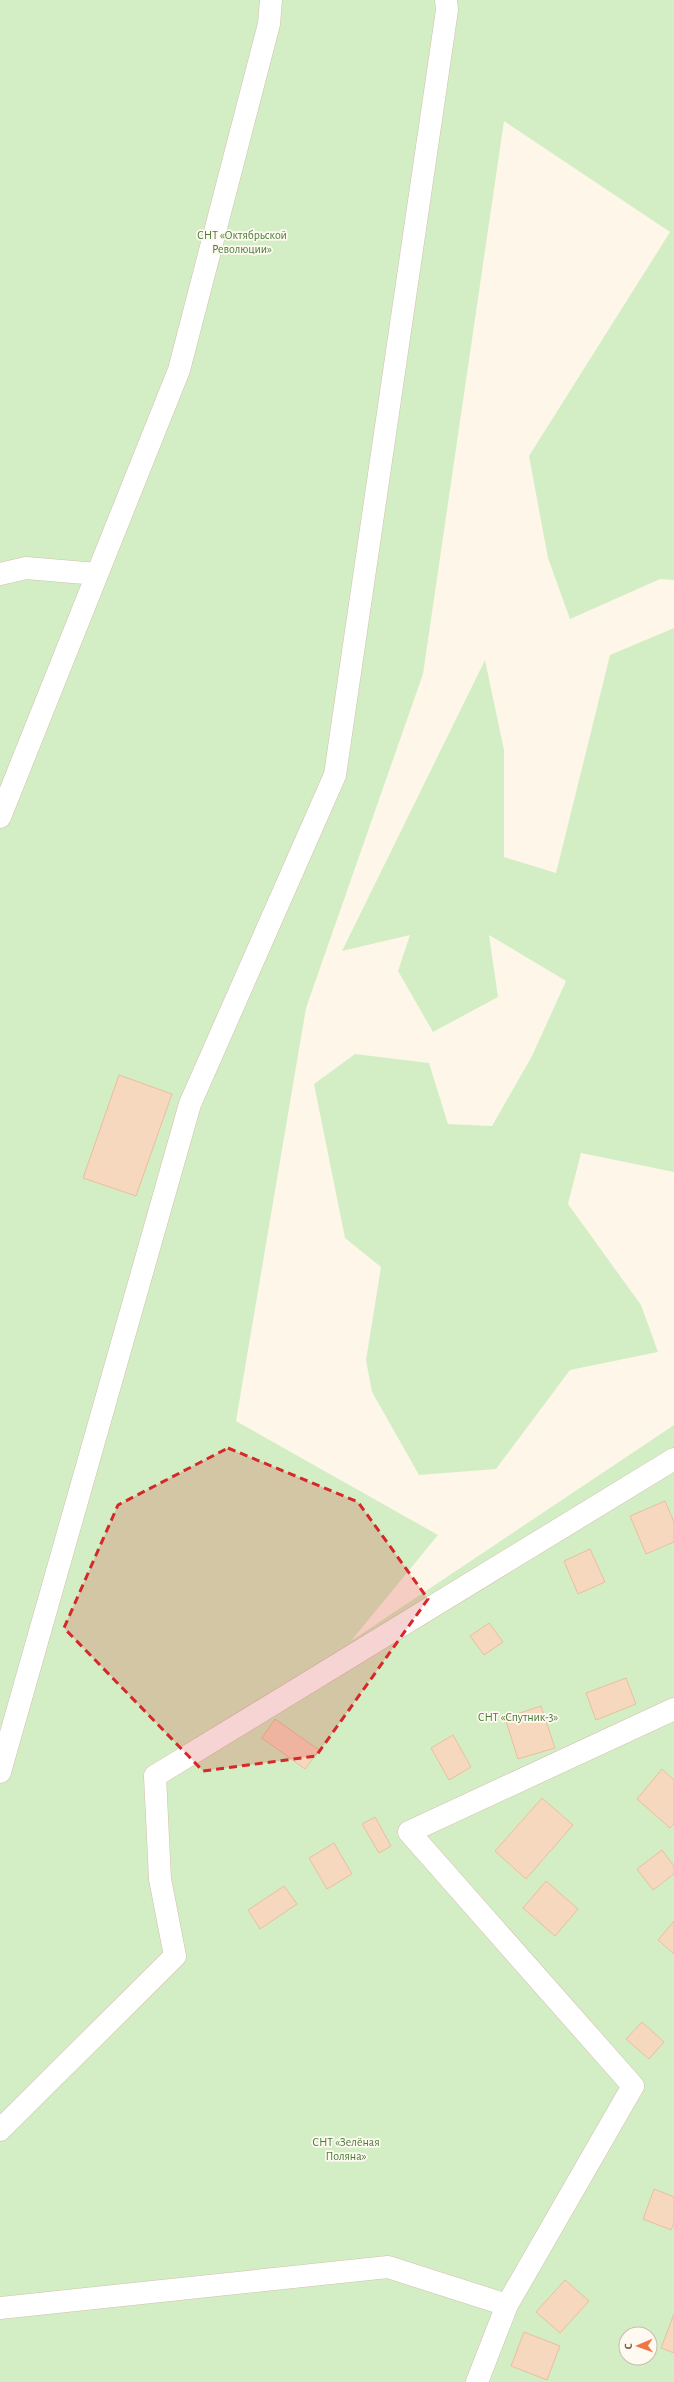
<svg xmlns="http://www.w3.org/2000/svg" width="674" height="2382" viewBox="0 0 674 2382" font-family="'Alegreya Sans',sans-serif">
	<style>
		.green { fill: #d3eec5; fill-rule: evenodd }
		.building { fill: #f6d8be; stroke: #eabf9d }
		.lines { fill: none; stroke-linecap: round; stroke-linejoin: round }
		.street-casing { stroke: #d2c0ad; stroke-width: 23 }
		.street { stroke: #fff; stroke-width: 22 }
		.marked { fill: #d62828; fill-opacity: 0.2; stroke: #d62828; stroke-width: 3; stroke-dasharray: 8 5; stroke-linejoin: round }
		.labels { text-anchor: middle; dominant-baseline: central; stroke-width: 3.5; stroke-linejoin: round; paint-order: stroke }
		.park-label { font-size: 12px; fill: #4c7c3d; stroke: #fffaf1 }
	</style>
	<rect width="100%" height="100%" fill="#fef7e9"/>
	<path class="green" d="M0,0H674V580L660,579L570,619L548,558L529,456L670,232L504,121L423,674L306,1008L236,1421L438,1535L351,1641L674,1425V2382H0ZM626,2334H650V2358H626Z
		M674,628V1172L581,1153L568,1204L641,1305L658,1352L570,1370L496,1469L419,1475L372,1392L366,1360L381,1267L345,1238L314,1084L355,1054L429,1063L448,1124L492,1126L532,1056L566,981L489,935L498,997L433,1032L398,971L410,935L342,951L485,660L504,750V857L556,873L610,655Z"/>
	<path class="building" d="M119,1075L172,1094L136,1196L83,1178Z
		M665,1501L674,1522V1542L646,1554L630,1516Z
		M590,1549L605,1582L578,1594L564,1561Z
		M489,1623L503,1642L484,1655L470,1636Z
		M626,1678L636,1704L596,1720L586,1693Z
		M541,1706L555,1748L518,1759L505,1718Z
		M275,1719L319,1750L305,1769L262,1738Z
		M453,1735L471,1767L449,1780L431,1748Z
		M662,1769L674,1780V1824L670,1828L637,1799Z
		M542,1798L573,1825L526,1879L495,1851Z
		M375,1817L391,1846L379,1853L362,1824Z
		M334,1843L352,1874L327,1889L309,1858Z
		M662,1850L674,1866V1874L653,1890L637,1869Z
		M546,1881L578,1909L555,1936L523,1908Z
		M284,1886L297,1904L260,1929L248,1910Z
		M674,1921V1954L658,1940Z
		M642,2022L664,2042L649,2059L626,2039Z
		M654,2189L674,2197V2223L671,2230L643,2219Z
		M565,2280L589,2301L560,2333L536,2312Z
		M674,2314V2353L661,2348Z
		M524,2332L560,2346L547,2380L511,2366Z"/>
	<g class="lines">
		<g class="street-casing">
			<path id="street" d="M0,574L26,568L97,574
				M0,817L179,370L269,24L271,0
				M0,1772L190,1104L335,775L447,10L446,0
				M0,2130L175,1956L160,1879L155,1776L674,1459
				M0,2308L388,2267L507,2305
				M477,2382L507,2305L633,2086L409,1832L674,1709"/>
		</g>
		<use href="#street" class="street"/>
	</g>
	<path class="marked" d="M228,1448L358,1502L428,1599L316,1756L203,1771L64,1628L118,1505Z"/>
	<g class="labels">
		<g class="park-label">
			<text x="242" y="235">СНТ «Октябрьской<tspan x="242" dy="14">Революции»</tspan></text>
			<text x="518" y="1717">СНТ «Спутник-3»</text>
			<text x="346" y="2142">СНТ «Зелёная<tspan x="346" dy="14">Поляна»</tspan></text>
		</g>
	</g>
	<g transform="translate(638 2346) rotate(268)"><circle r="19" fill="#fffaf1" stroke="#cbbcae"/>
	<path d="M0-3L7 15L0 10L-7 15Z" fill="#f17646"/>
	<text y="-6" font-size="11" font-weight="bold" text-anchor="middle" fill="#7c5f49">С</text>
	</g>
</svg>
